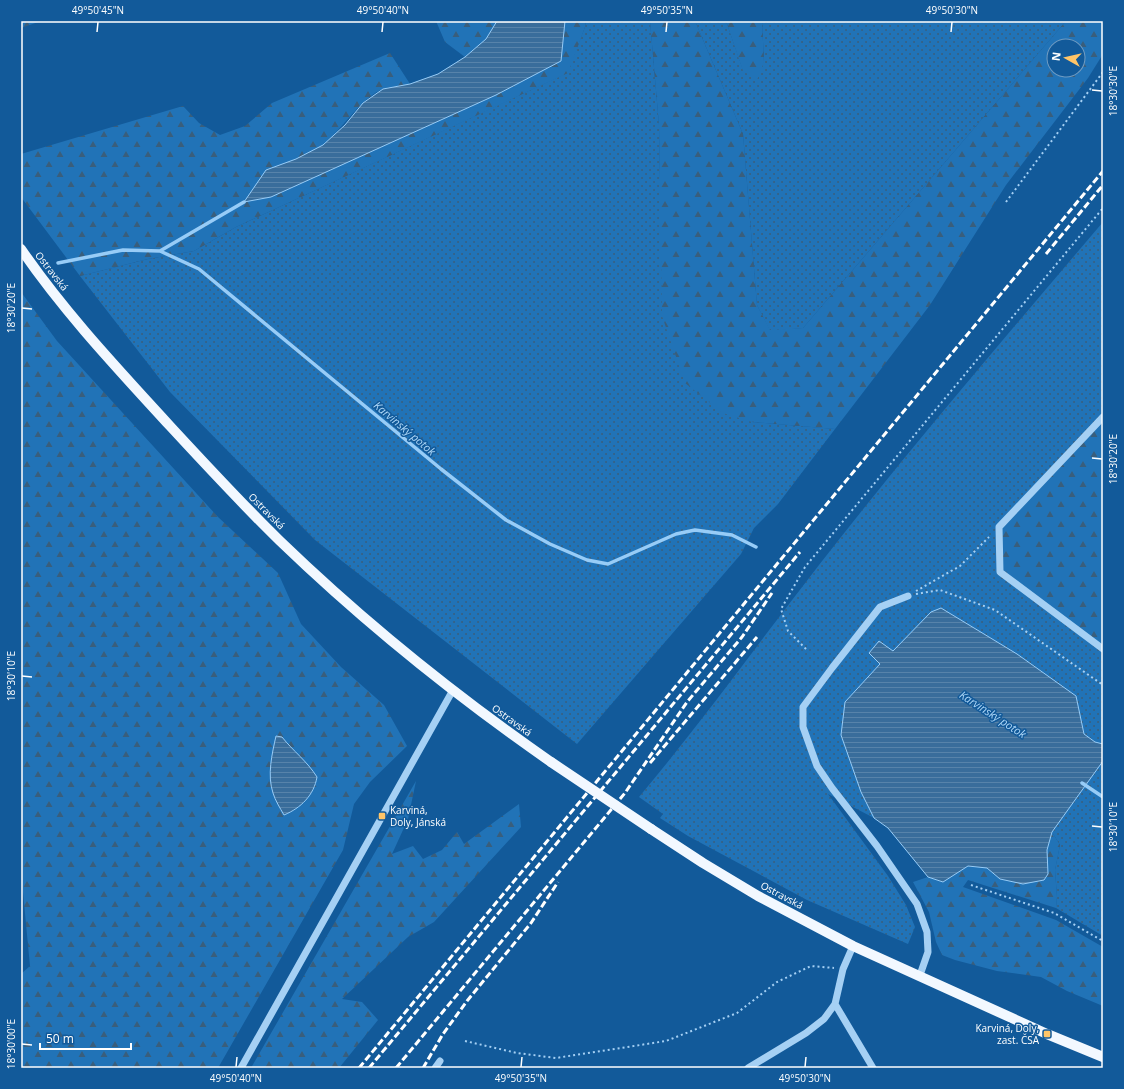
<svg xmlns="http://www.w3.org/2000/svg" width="1124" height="1089" viewBox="0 0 1124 1089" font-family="'Open Sans',sans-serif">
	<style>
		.grass { fill: url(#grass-dots) }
		.forest { fill: url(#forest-firs); fill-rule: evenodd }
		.water { fill: url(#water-rules); stroke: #97ccf7 }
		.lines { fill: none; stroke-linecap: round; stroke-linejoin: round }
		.stream { stroke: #97ccf7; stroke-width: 3.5 }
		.path { stroke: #a5d0f4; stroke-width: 2; stroke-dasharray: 2 3; stroke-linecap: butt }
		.minor { stroke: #a5d0f4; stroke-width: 7 }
		.major { stroke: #f2f8ff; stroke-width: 10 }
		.rail { stroke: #fff; stroke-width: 3; stroke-dasharray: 7 3; stroke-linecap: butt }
		.major-bridge { stroke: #f2f8ff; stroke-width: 10 }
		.ticks { fill: none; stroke: #fff; stroke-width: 1.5 }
		.poi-dot { fill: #ffc568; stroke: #125a9a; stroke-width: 1.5 }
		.labels { text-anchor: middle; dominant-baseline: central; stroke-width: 3; stroke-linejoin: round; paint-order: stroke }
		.street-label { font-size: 10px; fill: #fff; stroke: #125a9a }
		.poi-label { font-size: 10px; fill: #fff; stroke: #125a9a; text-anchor: start }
		.water-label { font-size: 11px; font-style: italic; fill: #b1dafa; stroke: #125a9a }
		.neatline { fill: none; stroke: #fff; stroke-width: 1.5 }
		.ticks-label { font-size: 10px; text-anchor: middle; fill: #fff }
	</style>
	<defs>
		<pattern id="grass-dots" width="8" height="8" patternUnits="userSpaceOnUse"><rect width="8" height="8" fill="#2173b7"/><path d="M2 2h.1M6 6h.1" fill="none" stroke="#395e7c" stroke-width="1.8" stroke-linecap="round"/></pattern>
		<pattern id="forest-firs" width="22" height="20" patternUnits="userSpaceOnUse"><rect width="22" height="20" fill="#2173b7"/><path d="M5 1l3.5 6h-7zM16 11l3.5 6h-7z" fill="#395e7c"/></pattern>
		<pattern id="water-rules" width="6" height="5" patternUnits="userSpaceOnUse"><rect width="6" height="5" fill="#396d9b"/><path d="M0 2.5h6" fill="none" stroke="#5783aa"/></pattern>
	</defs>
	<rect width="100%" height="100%" fill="#125a9a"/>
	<path class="grass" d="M586,21H650L659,125L660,182L752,422L835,429L778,504L754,528L741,554L577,744L315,540L170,392L80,276L148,259L194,251L236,227L567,73L585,27Z
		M695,21H726L743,70L764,62L762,21H1066L803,328L770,331L757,305L743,134Z
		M1103,222V744L1095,742L1084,734L1075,696L1017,654L941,608L893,651L878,642L880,664L845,702L853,768L874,818L828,794L888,876L906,905L915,927L908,944L807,900L688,836L660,818L663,814L639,797C702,722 759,642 819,565C910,448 1007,335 1103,222Z
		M1103,761V936L1056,908L1057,897L1055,870L1060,845L1052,832Z"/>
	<path class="forest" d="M21,21H41L21,28Z
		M436,21H497L486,39L465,57L445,42Z
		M565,21H586L585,27L568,73L236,227L194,251L148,259L80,276L21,197V154L183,106L199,123L220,135L245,126L272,103L390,53L410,84C402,86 391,86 383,89C362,97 343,128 325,143C309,157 285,165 266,170L271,197L496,95L561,61Z
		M650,21H695L743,134L757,305L770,330L803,328L1066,21H1103V54L1088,78L1006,185L930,305L835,429L752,422L723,413L685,383L662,316L659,125ZM1054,46H1078V70H1054Z
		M726,21H762L764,62L757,80L743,71Z
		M21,292L57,341L218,517L278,573L301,624L341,667L384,705L407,746L370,782L354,804L343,850L218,1068H21V974L30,966L21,871Z
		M1103,417V649L1000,572L999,527Z
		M416,781L408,819L392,854L413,846L423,859L442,850L457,832L464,844L519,804L521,827L434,922L408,937L342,999L362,1002L378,1020L339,1068H251Z
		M1052,832L1060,845L1055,870L1057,897L1056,908L968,880L963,887L1056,920L1103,947V1006L1067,991L1041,977L997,971L955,960L942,955L936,942L929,912L913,882L928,877L943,882L968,866L987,868L1000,879L1047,850Z"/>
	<path class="water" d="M497,21H565L561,61L496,95L271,197L244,202L266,170L296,159L323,145L345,125L363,103L383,89L410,84L438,74L465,57L486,39Z
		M941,608L1017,654L1076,696L1084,734L1095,742L1103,744V761L1052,832L1047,850L1048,874L1044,880L1023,884L1000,879L987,868L968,866L943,882L928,877L888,828L874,818L861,792L841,735L845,702L880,664L869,653L879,641L893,651L931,612Z
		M276,736L282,737C293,751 307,761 317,777C314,795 301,808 284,815C280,808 275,800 273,793C267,775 272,754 276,736Z"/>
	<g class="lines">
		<path class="stream" d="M160,251L244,202
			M58,263L123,250L160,251L199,269L441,469L506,520L550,544L587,560L608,564L676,534L695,530L732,535L756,547
			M1082,783L1103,797"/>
		<path class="path" d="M1006,202L1103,72
			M916,591L960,566L989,537
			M916,594L940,590L995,610L1103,685
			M806,649L788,631L781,609L805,567L1103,208
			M971,885L1054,913L1103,941
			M465,1041L517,1053L556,1058L666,1041L737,1013L777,982L811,966L834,968"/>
		<path class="minor" d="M1103,417L999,527L1000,572L1103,649
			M908,596L880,607L832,668L803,707V727L817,766L832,788L877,846L917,904L927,932L928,952L920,975
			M835,1004L873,1068
			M241,1068L453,690
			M435,1068L440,1061
			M748,1068L806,1033L824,1019L835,1004L843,969L853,946"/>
		<path class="major" d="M21,249C65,313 118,369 170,426C206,465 242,504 280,541C364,622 456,696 551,762
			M651,829L703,863L758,896L853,946L1047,1034L1103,1057"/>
		<path class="rail" d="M1046,254L1103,185
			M650,763L757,637
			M359,1068L1103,171
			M369,1068L800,552
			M396,1068L625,793L687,702L742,637L772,593
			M423,1068L443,1034L467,1001L531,923L558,882"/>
		<path class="major-bridge" d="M551,762L651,829"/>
	</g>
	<path class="ticks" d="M97,32L98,22M382,32L383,22M666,32L667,22M951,32L952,22M1092,90L1102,91M22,308L32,309M1092,458L1102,459M22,676L32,677M1092,826L1102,827M22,1044L32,1045M236,1067L237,1057M521,1067L522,1057M805,1067L806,1057"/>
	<g class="poi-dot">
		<rect x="378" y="812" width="8" height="8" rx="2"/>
		<rect x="1043" y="1030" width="8" height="8" rx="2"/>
	</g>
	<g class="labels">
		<g class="street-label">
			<text transform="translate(52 271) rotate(52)">Ostravská</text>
			<text transform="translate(267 511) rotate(45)">Ostravská</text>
			<text transform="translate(512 720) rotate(36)">Ostravská</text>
			<text transform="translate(782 895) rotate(28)">Ostravská</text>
		</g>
		<g class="poi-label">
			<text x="390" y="810">Karviná,<tspan x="390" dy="12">Doly, Jánská</tspan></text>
			<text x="1039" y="1028" text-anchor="end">Karviná, Doly,<tspan x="1039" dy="12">zast. ČSA</tspan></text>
		</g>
		<g class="water-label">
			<text transform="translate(405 428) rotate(40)">Karvinský potok</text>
			<text transform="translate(993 714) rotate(33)">Karvinský potok</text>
		</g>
	</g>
	<rect width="1124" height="1089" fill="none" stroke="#125a9a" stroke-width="44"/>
	<g transform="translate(1066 58) rotate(278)"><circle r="19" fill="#125a9a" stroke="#719cc2"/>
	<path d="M0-3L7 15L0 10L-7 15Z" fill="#ffc568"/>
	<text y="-6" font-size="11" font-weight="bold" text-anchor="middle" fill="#ffffff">N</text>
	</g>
	<path d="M40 1043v6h91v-6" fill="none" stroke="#ffffff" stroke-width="2"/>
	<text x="46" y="1043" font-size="12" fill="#ffffff" stroke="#125a9a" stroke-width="3" paint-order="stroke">50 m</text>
	<rect x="22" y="22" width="1080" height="1045" class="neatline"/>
	<g class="ticks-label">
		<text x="98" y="14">49°50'45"N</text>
		<text x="383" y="14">49°50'40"N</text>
		<text x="667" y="14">49°50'35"N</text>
		<text x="952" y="14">49°50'30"N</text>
		<text transform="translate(1113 91) rotate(-90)" y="4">18°30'30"E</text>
		<text transform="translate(11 308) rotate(-90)" y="4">18°30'20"E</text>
		<text transform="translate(1113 459) rotate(-90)" y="4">18°30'20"E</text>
		<text transform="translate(11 676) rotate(-90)" y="4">18°30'10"E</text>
		<text transform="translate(1113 827) rotate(-90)" y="4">18°30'10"E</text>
		<text transform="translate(11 1044) rotate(-90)" y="4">18°30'00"E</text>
		<text x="236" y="1082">49°50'40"N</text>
		<text x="521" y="1082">49°50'35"N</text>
		<text x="805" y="1082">49°50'30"N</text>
	</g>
</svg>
